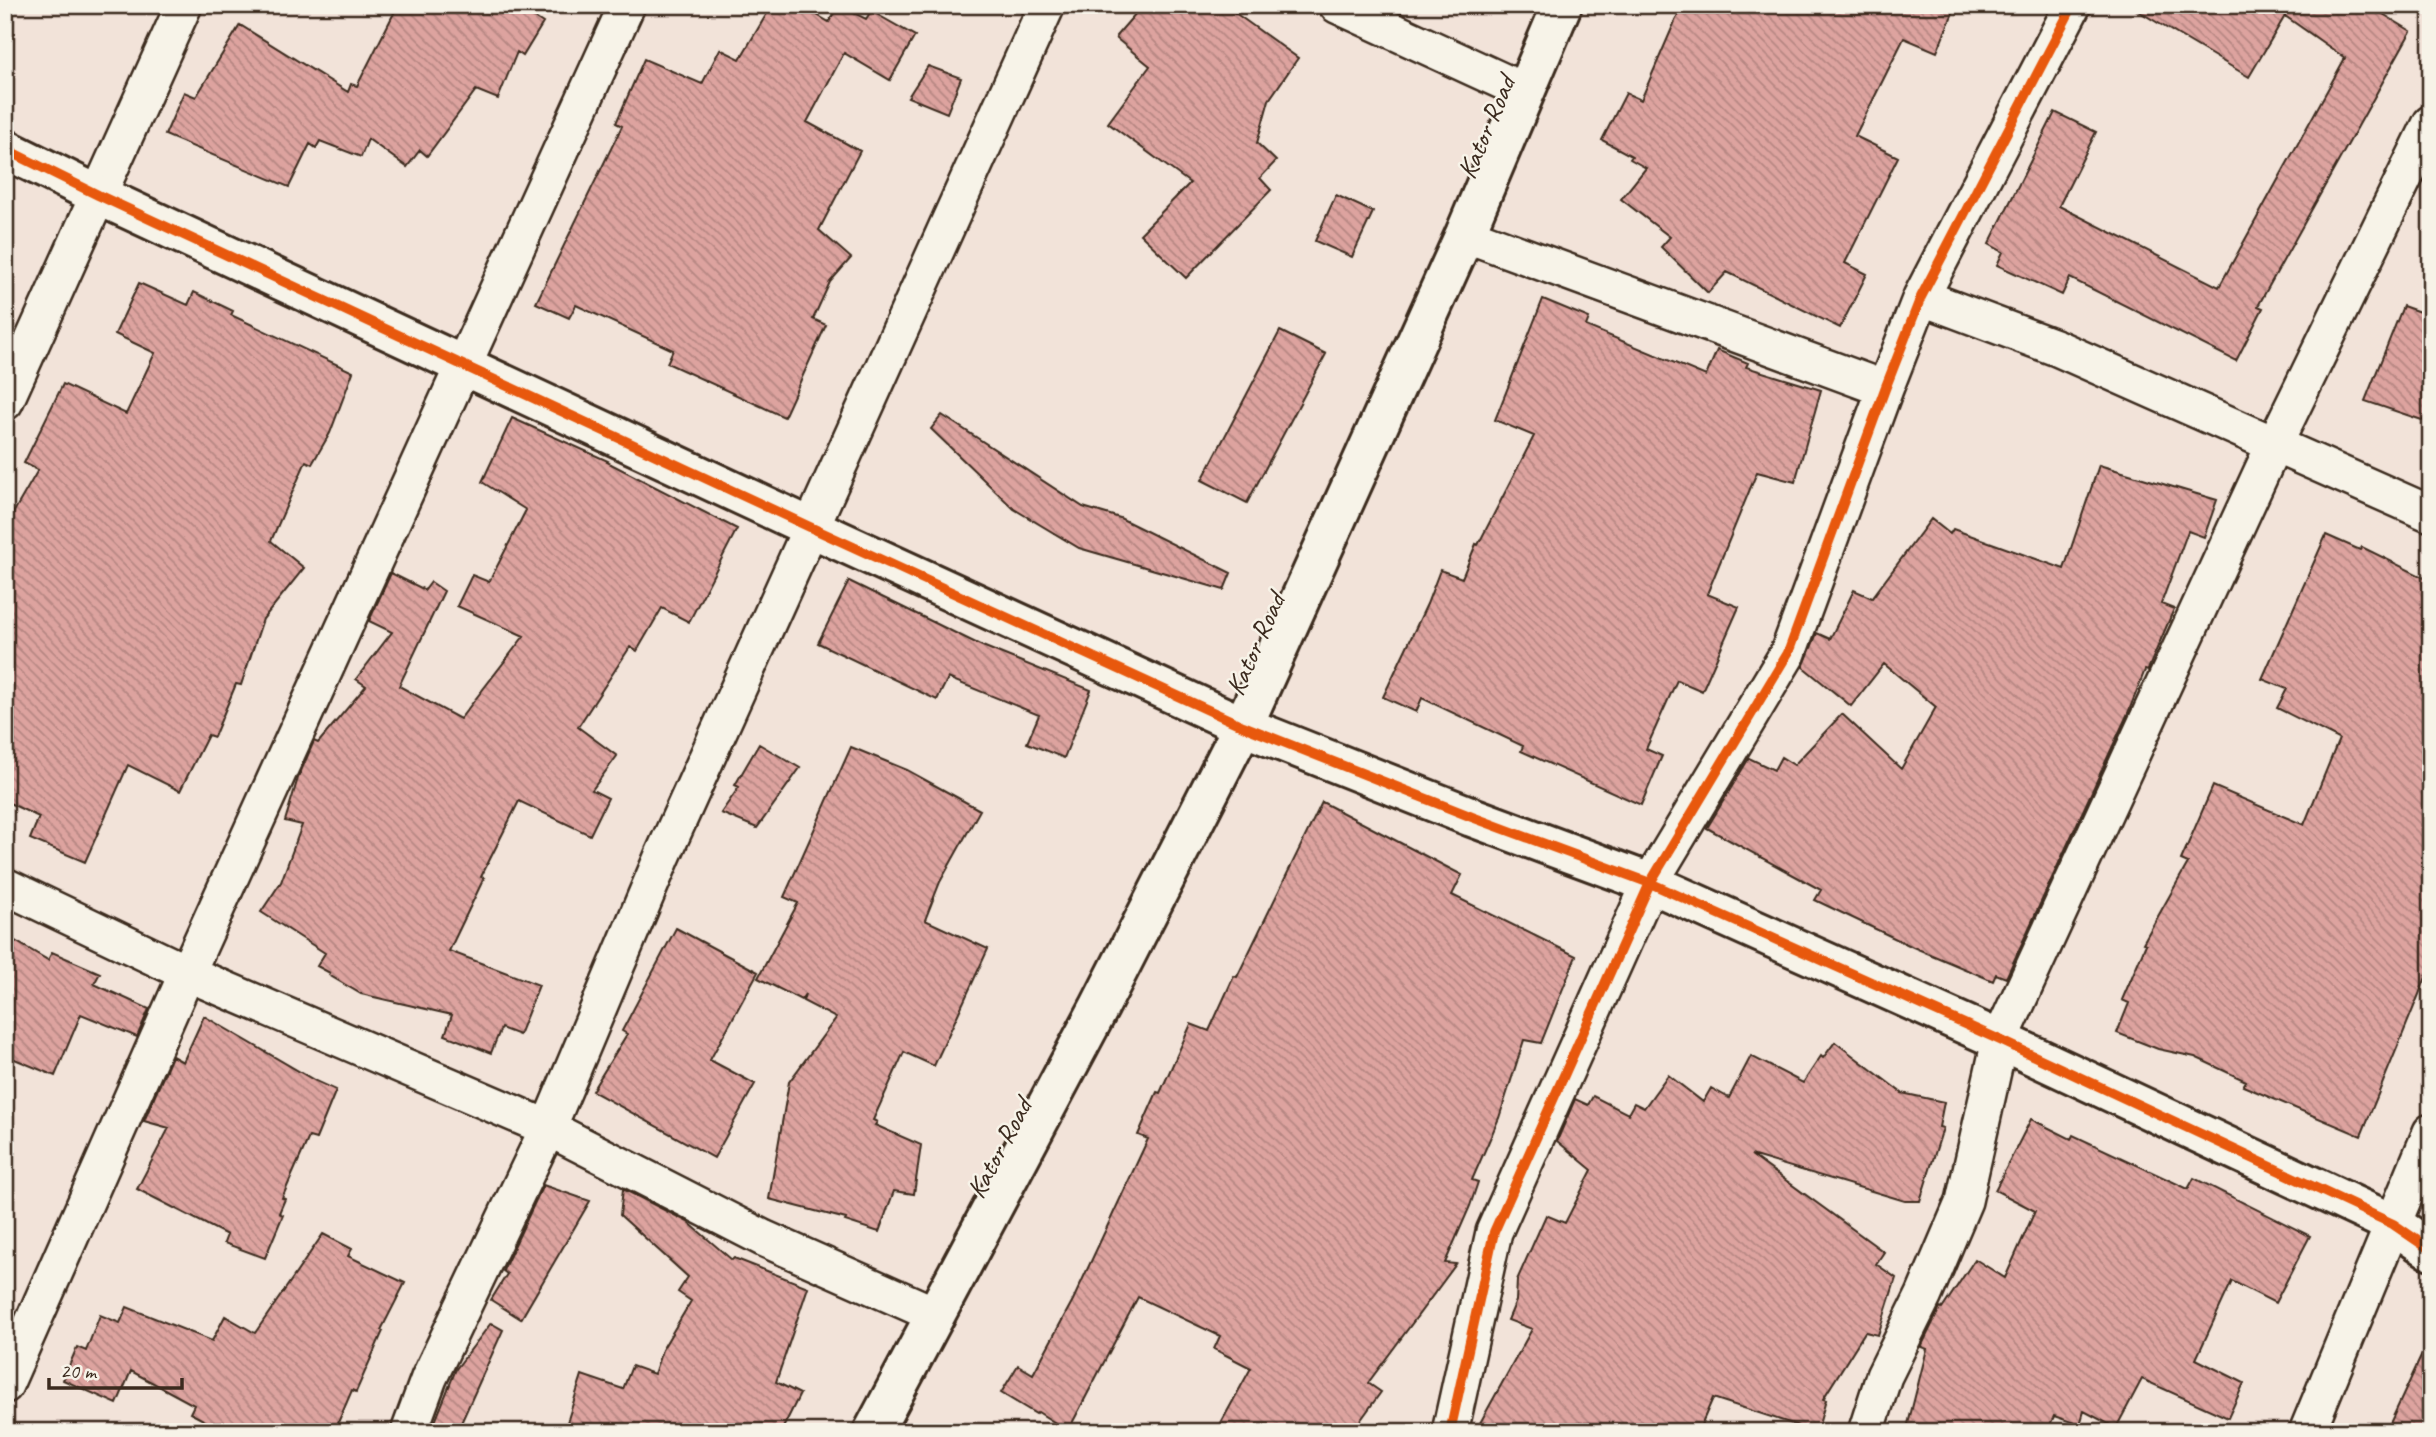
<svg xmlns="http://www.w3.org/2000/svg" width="2436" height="1437" viewBox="0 0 2436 1437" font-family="Caveat,sans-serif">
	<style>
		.building { fill: url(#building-back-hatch); stroke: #3b2a1e; stroke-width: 2 }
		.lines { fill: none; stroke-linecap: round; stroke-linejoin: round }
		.minor-casing { stroke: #3b2a1e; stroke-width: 40 }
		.tertiary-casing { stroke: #3b2a1e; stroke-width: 44 }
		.secondary-casing { stroke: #3b2a1e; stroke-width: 44 }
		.minor { stroke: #f7f3e8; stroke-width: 35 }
		.tertiary { stroke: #f7f3e8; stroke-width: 38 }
		.secondary { stroke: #f7f3e8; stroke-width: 38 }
		.cycleway-casing { stroke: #f7f3e8; stroke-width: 15 }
		.cycleway { stroke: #e8590c; stroke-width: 10 }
		.labels { text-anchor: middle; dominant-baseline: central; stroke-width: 5; stroke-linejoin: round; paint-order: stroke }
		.street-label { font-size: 28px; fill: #3b2a1e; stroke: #f7f3e8 }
	</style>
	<defs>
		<pattern id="building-back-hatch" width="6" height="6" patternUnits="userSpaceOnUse" patternTransform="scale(1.75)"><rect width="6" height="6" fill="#dda39f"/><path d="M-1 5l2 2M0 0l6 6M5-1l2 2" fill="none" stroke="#b48581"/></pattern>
	</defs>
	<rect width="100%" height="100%" fill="#f2e3d9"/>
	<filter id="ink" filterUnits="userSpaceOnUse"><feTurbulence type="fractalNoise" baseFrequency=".0143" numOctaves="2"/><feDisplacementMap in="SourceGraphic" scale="14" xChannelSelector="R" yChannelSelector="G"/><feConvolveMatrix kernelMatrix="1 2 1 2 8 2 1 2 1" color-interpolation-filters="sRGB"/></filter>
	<g filter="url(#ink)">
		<path class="building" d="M398,5H515L543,23L523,56L517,52L498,99L476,90L427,156L420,150L407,167L368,139L361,157L320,141L316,148L310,144L289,187L165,135L184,92L196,97L240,25L348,92L351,84L357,86Z
			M772,5H800L829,22L838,5L866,19L871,11L915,36L890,80L844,53L807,122L860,151L819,230L851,258L830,282L813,319L826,325L784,417L667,363L673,350L576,305L569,318L536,303L622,126L616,123L644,59L702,84L720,49L740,59Z
			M1143,5H1224L1298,58L1269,100L1257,143L1276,161L1260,178L1271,190L1186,278L1140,234L1190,183L1108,123L1150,66L1117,39L1116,36Z
			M1682,5H1956L1937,52L1904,38L1855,136L1898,157L1845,263L1867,274L1840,328L1727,272L1708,293L1661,247L1670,237L1621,199L1646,168L1630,159L1632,156L1602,140L1626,93L1641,100Z
			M2128,5H2368L2411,31L2258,306L2263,308L2236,361L2070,278L2062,295L1997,265L2003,252L1989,244L2055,112L2096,132L2059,206L2219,287L2345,58L2285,16L2249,77Z
			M928,66L961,78L947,113L908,97Z
			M1336,195L1373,212L1352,257L1315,241Z
			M139,283L188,305L194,292L233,311L231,315L353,372L330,433L312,464L306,461L271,541L304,568L263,619L241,685L236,684L214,737L208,735L180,791L128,765L85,862L30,839L39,817L5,801V527L38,470L24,463L63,384L126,414L155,353L115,334Z
			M1543,299L1589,318L1586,326L1706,376L1717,350L1748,363L1746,367L1821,390L1795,482L1757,472L1707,594L1739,607L1702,691L1677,680L1646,749L1662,756L1641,805L1521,751L1523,746L1422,698L1416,712L1383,697L1427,604L1440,570L1462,578L1476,544L1478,545L1534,436L1495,420Z
			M2403,306L2431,316V423L2365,401Z
			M1280,331L1326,354L1247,503L1202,480Z
			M942,415L1083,507L1120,518L1231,573L1224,590L1079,548L1014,509L931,429Z
			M512,418L608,461L607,462L737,529L689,622L662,608L637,651L630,647L578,727L617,756L592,790L608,798L590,835L519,801L481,877L484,878L449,951L539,985L519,1035L501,1028L491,1053L445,1035L452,1015L361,994L329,975L330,973L317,966L325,953L261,912L281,882L302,825L285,821L298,778L314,741L318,743L366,686L356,679L392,632L369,621L391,573L425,590L431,582L444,591L399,686L460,719L524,636L457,606L472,575L489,582L526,510L482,482Z
			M2099,465L2217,500L2204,537L2188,531L2161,604L2174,609L2149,667L2148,671L2145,670L2128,713L2006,978L1996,974L1993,981L1913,947L1815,900L1821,890L1707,828L1749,758L1774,770L1781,757L1794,765L1842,714L1901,769L1936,707L1884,664L1851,706L1803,667L1817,633L1830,639L1854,590L1872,598L1931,519L1950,534L1953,529L2064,569Z
			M2326,535L2360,550L2362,547L2431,581V965L2361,1136L2243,1086L2246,1081L2195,1057L2158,1049L2117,1033L2129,1003L2122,1000L2146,944L2143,943L2188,863L2181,860L2213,786L2304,825L2339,739L2277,708L2287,689L2262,679Z
			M849,581L980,645L1091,690L1064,758L1027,743L1039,715L948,678L937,700L818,643Z
			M759,744L800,768L757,828L721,813L739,787L735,785Z
			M851,747L907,770L980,810L940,882L925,920L988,949L934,1066L904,1052L873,1120L877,1122L875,1125L921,1145L914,1194L894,1191L879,1232L845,1221L846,1219L769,1199L789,1082L836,1018L803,1001L805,994L801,1000L758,978L798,903L784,897Z
			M1322,802L1462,875L1452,895L1576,956L1541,1043L1524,1040L1499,1118L1472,1180L1478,1182L1470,1206L1445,1263L1456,1264L1368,1383L1381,1392L1352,1432H1216L1251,1368L1214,1349L1220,1336L1138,1297L1068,1431L1038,1412L1036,1414L1001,1393L1018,1365L1033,1374L1073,1300L1148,1139L1138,1135L1157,1092L1160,1093L1191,1024L1209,1031L1234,976L1237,977Z
			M676,928L758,972L710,1060L755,1084L714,1158L592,1091L627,1034L622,1031Z
			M5,935L48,960L52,952L100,973L94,984L149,1009L137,1037L81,1014L55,1076L5,1055Z
			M204,1016L314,1080L336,1090L316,1139L309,1137L282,1198L285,1199L279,1213L283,1215L265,1258L224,1243L227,1235L137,1189L169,1128L144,1121L172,1056L183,1062Z
			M1835,1042L1902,1093L1944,1102L1939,1127L1943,1128L1920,1201H1905L1751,1155L1884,1252L1876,1264L1896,1278L1878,1335L1865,1332L1823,1399L1826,1400L1817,1432L1713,1398L1698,1432H1475L1532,1329L1508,1320L1516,1301L1517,1280L1546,1215L1565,1223L1592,1170L1557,1141L1575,1099L1588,1105L1593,1096L1628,1114L1634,1103L1644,1108L1668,1075L1703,1102L1711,1088L1729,1098L1751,1056L1803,1083L1821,1056L1823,1058Z
			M2031,1119L2071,1139L2073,1135L2188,1189L2194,1178L2310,1236L2275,1303L2232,1281L2196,1359L2244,1383L2228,1418L2142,1379L2116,1428L2084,1411L2080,1425L2054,1416L2047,1432H1906L1927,1349L1921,1347L1940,1308L1942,1309L1975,1259L2005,1278L2035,1211L1995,1190Z
			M543,1185L590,1201L521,1319L491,1300L507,1274L503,1271L504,1268Z
			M623,1189L688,1222L732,1260L734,1258L808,1287L776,1382L800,1394L781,1432H564L582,1375L623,1389L632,1366L654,1374L662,1350L691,1301L678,1292L688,1277L620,1215Z
			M323,1234L352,1249L348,1256L405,1283L381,1330L383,1331L356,1392L352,1390L334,1432H226L190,1413L194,1405L131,1371L117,1404L63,1380L77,1347L86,1351L100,1315L120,1323L127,1307L212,1341L225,1316L255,1333Z
			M491,1323L503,1330L457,1432H431L456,1369Z
			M2431,1335V1432H2386Z"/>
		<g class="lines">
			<g class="minor-casing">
				<path id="minor" d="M1337,5L1526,92
					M1465,234L1885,389
					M1921,297L2057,348L2431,514
					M5,402L184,5
					M5,886L187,973L548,1128L763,1238L936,1315
					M5,1385L187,973L627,5
					M409,1432L429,1378L548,1128L663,855L1047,5
					M1450,1432L1494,1232L1650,883L1788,653L1885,389L1921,297L2073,5
					M1866,1432L1884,1376L1924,1295L1964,1201L2000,1040L2274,445L2431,123
					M2307,1432L2431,1132"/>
			</g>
			<g class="tertiary-casing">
				<path id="tertiary" d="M5,149L98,195L812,528L1243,726L1472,817L1650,883L2000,1040L2393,1224L2431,1250"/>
			</g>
			<g class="secondary-casing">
				<path id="secondary" d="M873,1432L1100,1006L1243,726L1465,234L1562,5"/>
			</g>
			<use href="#minor" class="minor"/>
			<use href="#tertiary" class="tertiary"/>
			<use href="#secondary" class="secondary"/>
			<g class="cycleway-casing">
				<path id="cycleway" d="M5,149L98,195L812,528L1243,726L1472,817L1650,883L2000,1040L2393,1224L2431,1250
					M1450,1432L1494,1232L1650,883L1788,653L1885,389L1921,297L2073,5"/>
			</g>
			<use href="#cycleway" class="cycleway"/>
		</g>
	</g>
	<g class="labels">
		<g class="street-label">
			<text transform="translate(1486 127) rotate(-67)">Kator Road</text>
			<text transform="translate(1255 644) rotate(-66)">Kator Road</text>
			<text transform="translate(999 1148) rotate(-62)">Kator Road</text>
		</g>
	</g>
	<rect width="2436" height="1437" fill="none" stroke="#f7f3e8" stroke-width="28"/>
	<rect x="14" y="14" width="2408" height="1409" fill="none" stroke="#3b2a1e" stroke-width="2.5" filter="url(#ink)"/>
	<path d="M49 1378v10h133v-10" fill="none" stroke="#3b2a1e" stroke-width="3.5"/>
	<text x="60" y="1378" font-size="21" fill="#3b2a1e" stroke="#f7f3e8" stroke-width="5" paint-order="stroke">20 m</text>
</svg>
